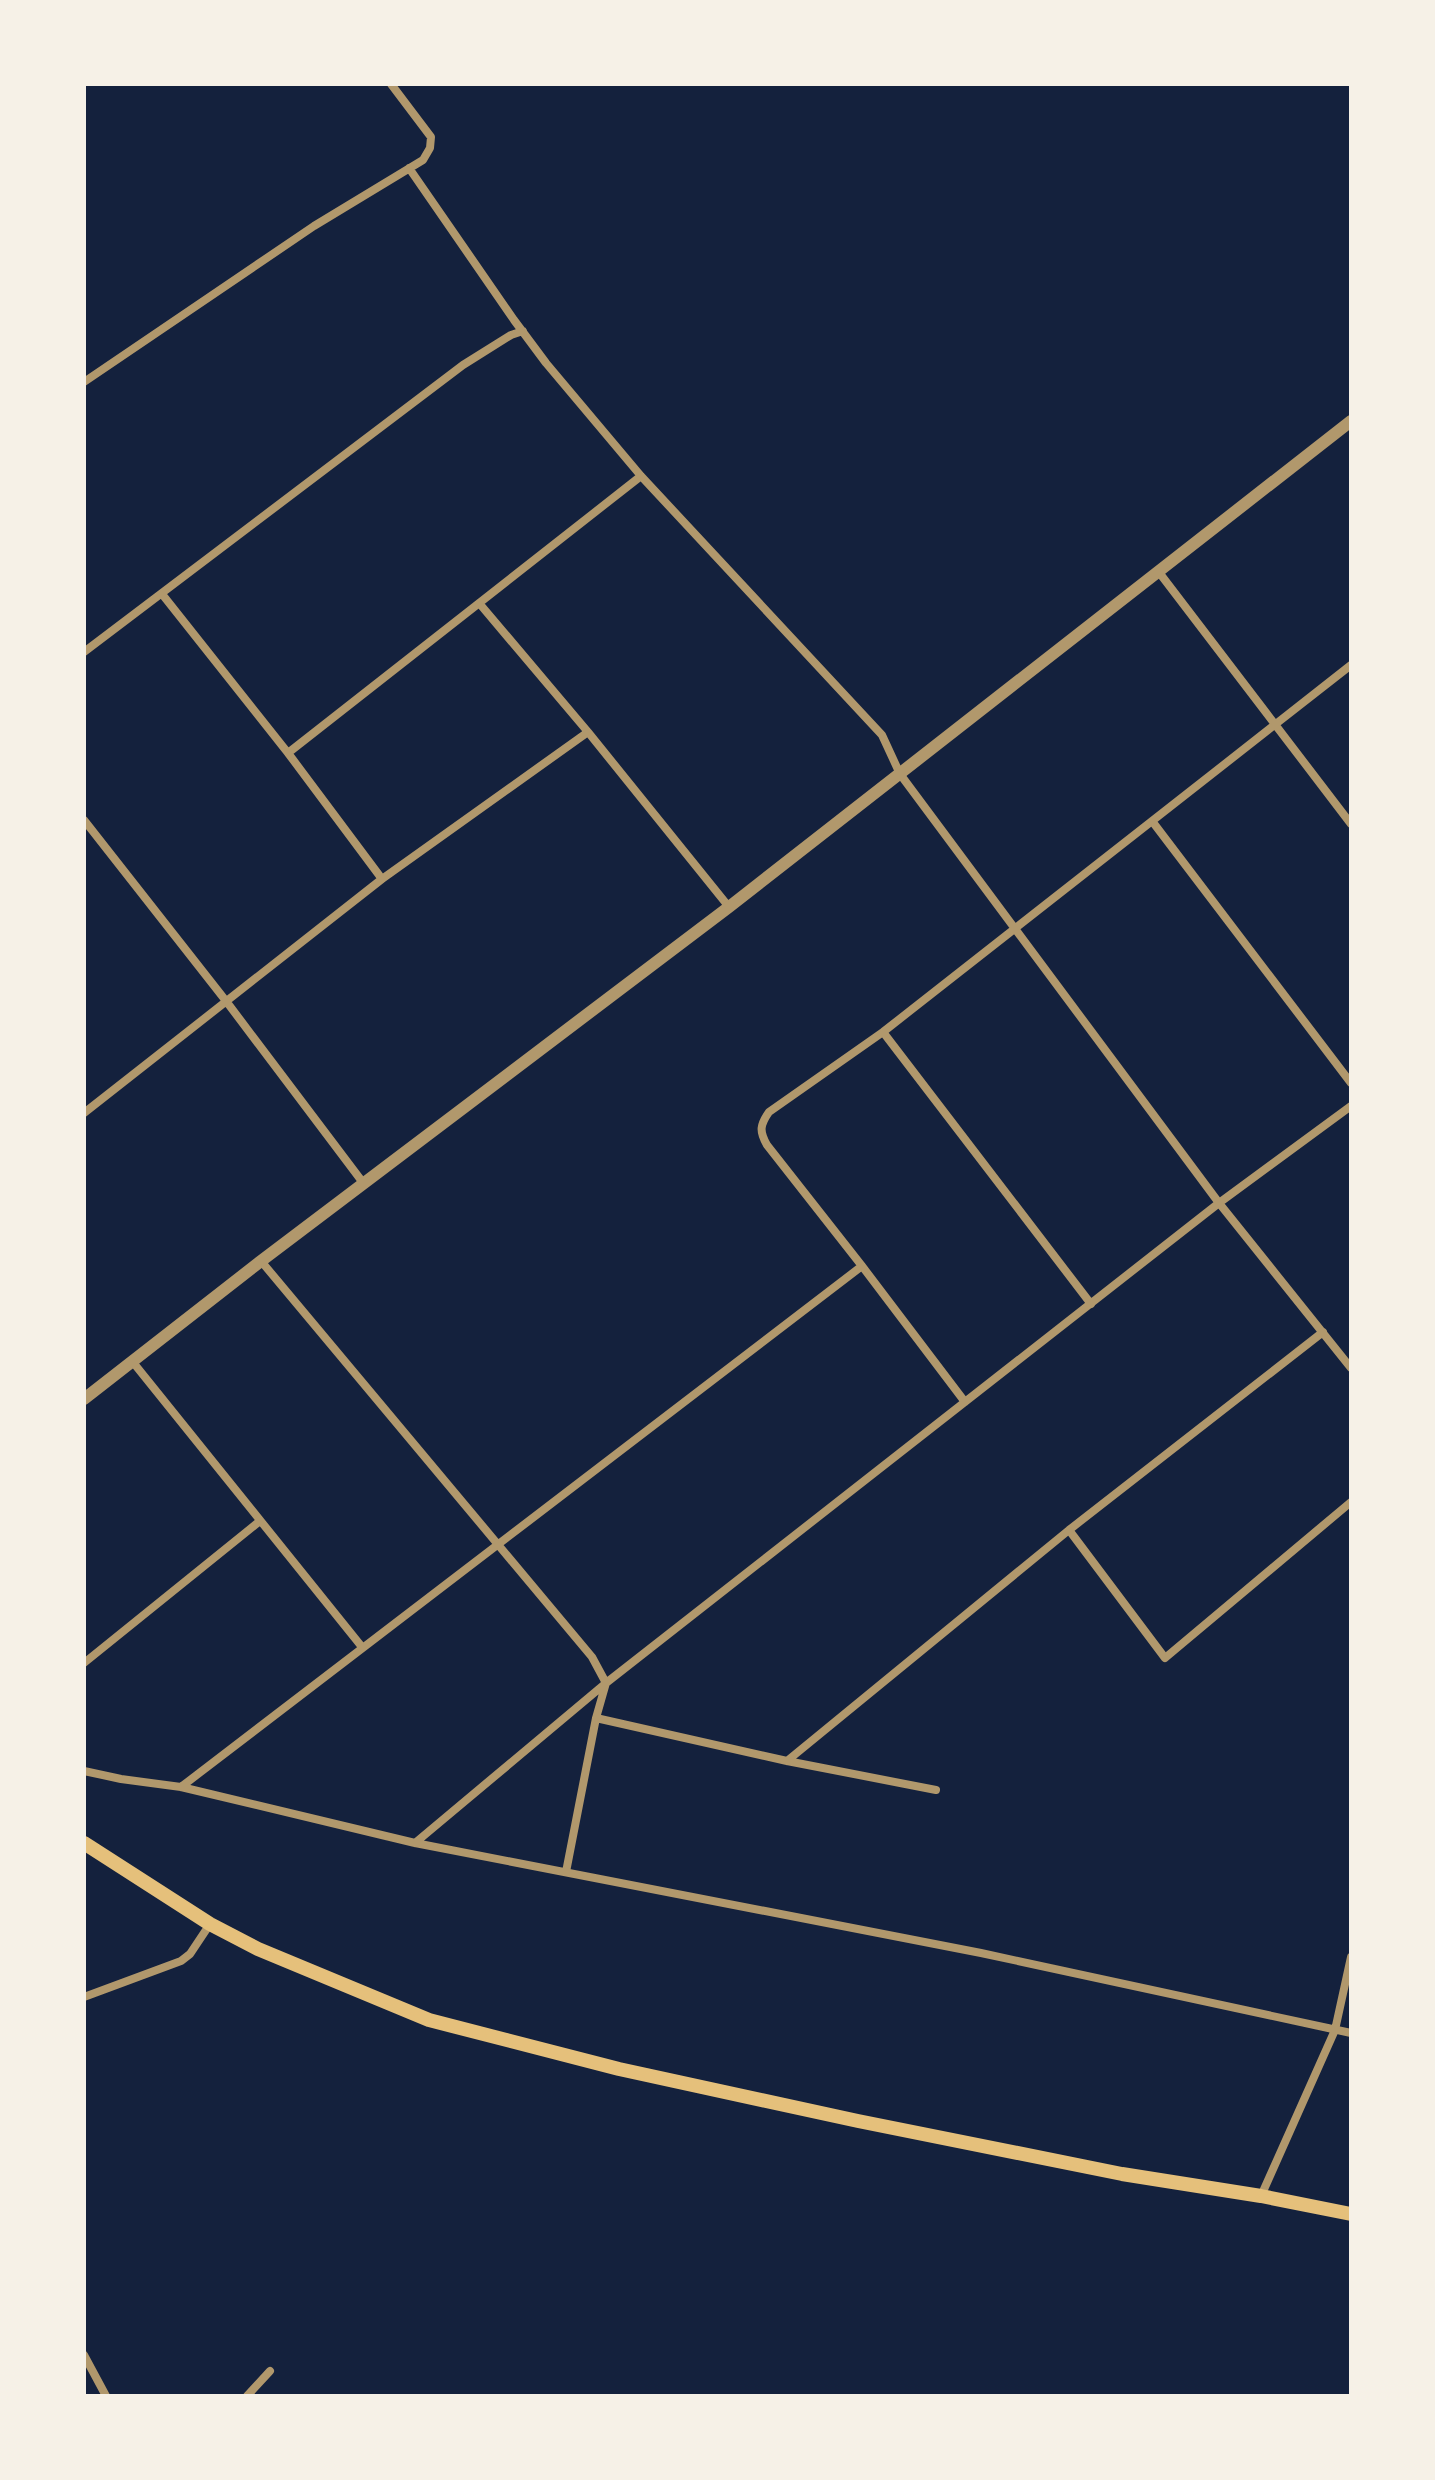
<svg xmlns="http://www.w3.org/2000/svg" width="1435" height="2480" viewBox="0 0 1435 2480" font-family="'Work Sans',sans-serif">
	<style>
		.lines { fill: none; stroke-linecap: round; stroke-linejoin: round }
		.minor { stroke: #b1986c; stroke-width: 8 }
		.tertiary { stroke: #b1986c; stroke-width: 12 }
		.secondary { stroke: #e5c07b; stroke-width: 14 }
	</style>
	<rect width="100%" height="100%" fill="#14213d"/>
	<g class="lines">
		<path class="minor" d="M409,168L514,320L546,363L641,476L882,735L900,774L1219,1203L1351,1368
			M84,382L314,226L423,160L430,148L431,137L391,84
			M1158,571L1351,824
			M162,594L288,753L382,879
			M479,603L588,732L729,907
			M84,652L463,365L511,335L523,331
			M288,753L641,476
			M84,820L226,1001L364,1184
			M1152,821L1351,1083
			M883,1032L1091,1304
			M84,1113L382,879L588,732
			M261,1261L592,1657L606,1683L596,1718L566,1872
			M132,1361L362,1647
			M965,1402L862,1266L767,1145C759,1131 760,1125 769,1112L883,1032L1351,665
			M1069,1530L1165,1658L1351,1502
			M84,1663L260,1521
			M596,1718L787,1761L936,1790
			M787,1761L1069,1530L1323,1332
			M84,1771L121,1779L181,1787L415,1843L981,1953L1351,2033
			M181,1787L862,1266
			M415,1843L606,1683L1219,1203L1351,1106
			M84,1997L181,1961L190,1954L210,1924
			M1261,2196L1335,2030L1351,1957
			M84,2355L106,2396
			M247,2396L270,2371"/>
		<path class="tertiary" d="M84,1399L261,1261L729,907L1351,421"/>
		<path class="secondary" d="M84,1843L210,1924L258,1949L429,2020L619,2069L858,2121L1122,2174L1261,2196L1351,2214"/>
	</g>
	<rect width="1435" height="2480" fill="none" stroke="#f6f1e7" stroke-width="172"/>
</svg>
